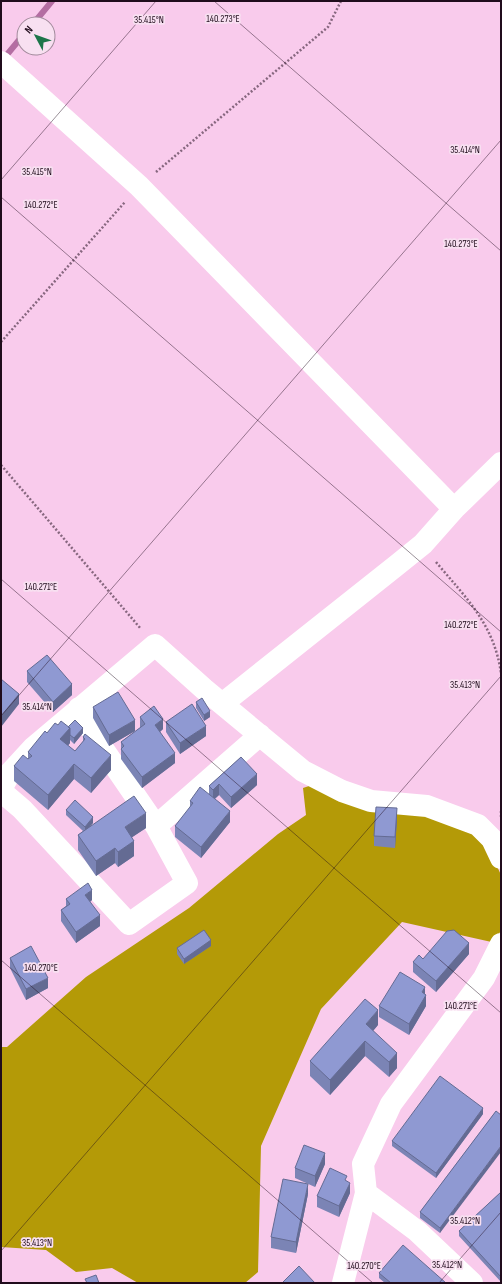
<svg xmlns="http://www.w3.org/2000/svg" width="502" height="1284" viewBox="0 0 502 1284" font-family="'Sofia Sans Condensed',sans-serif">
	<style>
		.forest { fill: #b49a07 }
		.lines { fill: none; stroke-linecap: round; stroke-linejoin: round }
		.stream { stroke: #b46da2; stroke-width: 6 }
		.path { stroke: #87677f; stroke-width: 2.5; stroke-dasharray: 2 2; stroke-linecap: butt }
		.minor { stroke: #fff; stroke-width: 22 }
		.wall { fill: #7b84b5 }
		.shaded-wall { fill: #646b93 }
		.building { fill: #8f99d2; stroke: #646b93 }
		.ticks { fill: none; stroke: #200c1c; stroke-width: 1; stroke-opacity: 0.45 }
		.ticks-label { font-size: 10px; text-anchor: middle; fill: #200c1c; stroke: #f8e0f1; stroke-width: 3.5; stroke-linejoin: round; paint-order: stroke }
	</style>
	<rect width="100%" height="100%" fill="#f9cbec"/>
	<path class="forest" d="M315,784L417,812L472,829L486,842L501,875V929L496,943L402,922L321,1009L261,1146L258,1272L245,1283H138L112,1268L76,1272L46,1250L1,1247V1047H7L86,977L189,908L278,834L306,815L303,788Z"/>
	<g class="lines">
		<path class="stream" d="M33,24L52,1
			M5,57L24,34"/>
		<path class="path" d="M156,172L328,27L341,1
			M1,342L125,202
			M1,465L141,629
			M436,562C466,598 494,624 501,673
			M501,817V810"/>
		<path class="minor" d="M1,62L139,186L454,509
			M222,704L397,565L423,544L454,509L501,463
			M1,789L10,773L33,748L155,645L204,689L303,771L342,791L371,801L427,806L478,825L492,839L501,858
			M1,791L22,809L129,924L187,883L156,826L99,743L79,708
			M156,826L260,735
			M366,1193L417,1231L472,1283
			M343,1283L366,1193L363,1164L391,1104L484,978L501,944"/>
	</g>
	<path class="wall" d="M27,671L72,695L53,712L27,682Z
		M196,702L210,717L204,721L196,708Z
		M93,707L135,731L109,746L93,718Z
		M140,717L163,729L160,732L175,763L142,788L121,759V742L140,728Z
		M166,722L206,736L180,754L166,732Z
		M58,725L68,727L83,733L74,744L70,740V743L68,746L75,751L83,742V737L85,734L111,770L91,793L74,779L48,810L14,781V766L28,759V752L47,733Z
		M241,757L257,785L231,808L219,795L215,799L230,822L201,858L175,837V826L190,808V801L209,795V786Z
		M66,810L93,823L90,826L146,828L132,837L134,856L118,867L115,863L96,876L78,850V835L83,831L66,815Z
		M397,819L395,848L374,846V836Z
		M66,899L92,900L90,902L100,926L76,943L61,921V910L66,906Z
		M211,946L184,964L177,954V948Z
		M469,954L436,992L413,972V962L423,959Z
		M10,958L48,988L26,1000L10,968Z
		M425,994L426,1006L409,1035L379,1017V1006Z
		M378,1025L373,1031L397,1068L389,1077L365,1056L330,1095L310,1076V1061Z
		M496,1111L440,1233L420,1218V1212Z
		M483,1114L436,1178L392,1146V1141Z
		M325,1164L315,1187L295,1178V1168Z
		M347,1181L350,1193L339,1217L317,1207V1196Z
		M501,1192V1282L459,1236V1231Z
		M308,1194L296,1253L271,1248V1237Z
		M379,1273L446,1283H385L379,1278Z"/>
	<path class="shaded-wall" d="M72,684V695L53,712V702Z
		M19,694V704L1,727V716Z
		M210,711V717L204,721V715Z
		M163,719V729L155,736V725Z
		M135,720V731L109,746V735Z
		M206,726V736L180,754V743Z
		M70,728V743L60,754V739Z
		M83,728V733L74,744V738Z
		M175,753V763L142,788V777Z
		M111,755V770L91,793V778Z
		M74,764V779L48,810V795Z
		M257,774V785L231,808V797Z
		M219,784V795L213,800V790Z
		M397,808V819L395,848V837Z
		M230,811V822L201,858V847Z
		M146,813V828L125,842V827Z
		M93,817V823L85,832V827Z
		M134,841V856L118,867V852Z
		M115,848V863L96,876V861Z
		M92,890V900L85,905V895Z
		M100,915V926L76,943V932Z
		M211,940V946L184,964V959Z
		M469,943V954L436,992V981Z
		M48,978V988L26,1000V989Z
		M425,987V997L422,992Z
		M426,995V1006L409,1035V1024Z
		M378,1010V1025L366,1039V1024Z
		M365,1041V1056L330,1095V1080Z
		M397,1053V1068L389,1077V1062Z
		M483,1108V1114L436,1178V1173Z
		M501,1146V1152L440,1233V1228Z
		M325,1153V1164L315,1187V1176Z
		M350,1183V1193L339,1217V1206Z
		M308,1184V1194L296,1253V1242Z"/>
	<path class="building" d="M47,655L72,684L53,702L27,671Z
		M1,679L19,694L1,716Z
		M118,692L135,720L109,735L93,707Z
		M202,698L210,711L204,715L196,702Z
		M192,704L206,726L180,743L166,722Z
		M154,706L163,719L155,725L175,753L142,777L121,749L124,746L121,742L145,724L140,717Z
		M75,720L83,728L74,738L70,735V728L68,727Z
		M61,721L70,728L60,739L75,751L85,739L83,737L85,734L111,755L91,778L74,764L48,795L14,766L23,755L28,759L32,756L28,752L45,731L47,733L55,723L58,725Z
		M241,757L257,774L231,797L219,784L213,790L209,786Z
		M200,787L230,811L201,847L175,826L193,803L190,801Z
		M134,796L146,813L125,827L134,841L118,852L115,848L96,861L78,835Z
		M75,800L93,817L85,827L66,810Z
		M376,807L397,808L395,837L374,836Z
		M88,883L92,890L85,895L100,915L76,932L61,910L70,904L66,899Z
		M204,930L211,940L184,959L177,948Z
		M454,930L469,943L436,981L413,962L419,955L423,959L447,931Z
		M31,946L48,978L26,989L10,958Z
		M400,972L425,987L422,992L426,995L409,1024L379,1006Z
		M365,999L378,1010L366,1024L397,1053L389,1062L365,1041L330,1080L310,1061Z
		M440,1076L483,1108L436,1173L392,1141Z
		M496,1111L501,1115V1146L440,1228L420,1212Z
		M304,1145L325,1153L315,1176L295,1168Z
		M330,1168L347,1176L345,1180L350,1183L339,1206L317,1196Z
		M283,1179L308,1184L296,1242L271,1237Z
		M501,1192V1277L459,1231Z
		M403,1245L446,1283H391L379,1273Z
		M299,1266L315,1283H282Z
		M96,1275L99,1283H87L85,1279Z"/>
	<path class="ticks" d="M214,1L501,251M1,180L156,1M1,197L501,632M1,579L501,1013M1,716L501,140M1,960L373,1283M1,1251L501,676M439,1283L501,1212"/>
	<g class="ticks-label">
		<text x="223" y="22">140.273°E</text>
		<text x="149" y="23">35.415°N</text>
		<text x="465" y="153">35.414°N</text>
		<text x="37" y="175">35.415°N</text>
		<text x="41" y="208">140.272°E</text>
		<text x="461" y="247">140.273°E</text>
		<text x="41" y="590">140.271°E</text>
		<text x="461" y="628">140.272°E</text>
		<text x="465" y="688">35.413°N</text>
		<text x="37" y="710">35.414°N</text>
		<text x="41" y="971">140.270°E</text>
		<text x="461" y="1009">140.271°E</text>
		<text x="465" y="1224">35.412°N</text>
		<text x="37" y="1246">35.413°N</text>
		<text x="447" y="1268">35.412°N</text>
		<text x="364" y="1269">140.270°E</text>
	</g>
	<rect width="502" height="1284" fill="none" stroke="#200c1c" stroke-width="4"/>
	<g transform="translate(36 36) rotate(311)"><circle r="19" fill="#f8e0f1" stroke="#a28b9c"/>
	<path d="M0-3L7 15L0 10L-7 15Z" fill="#1c7549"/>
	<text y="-6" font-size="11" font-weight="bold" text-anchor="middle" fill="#200c1c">N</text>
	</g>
</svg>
